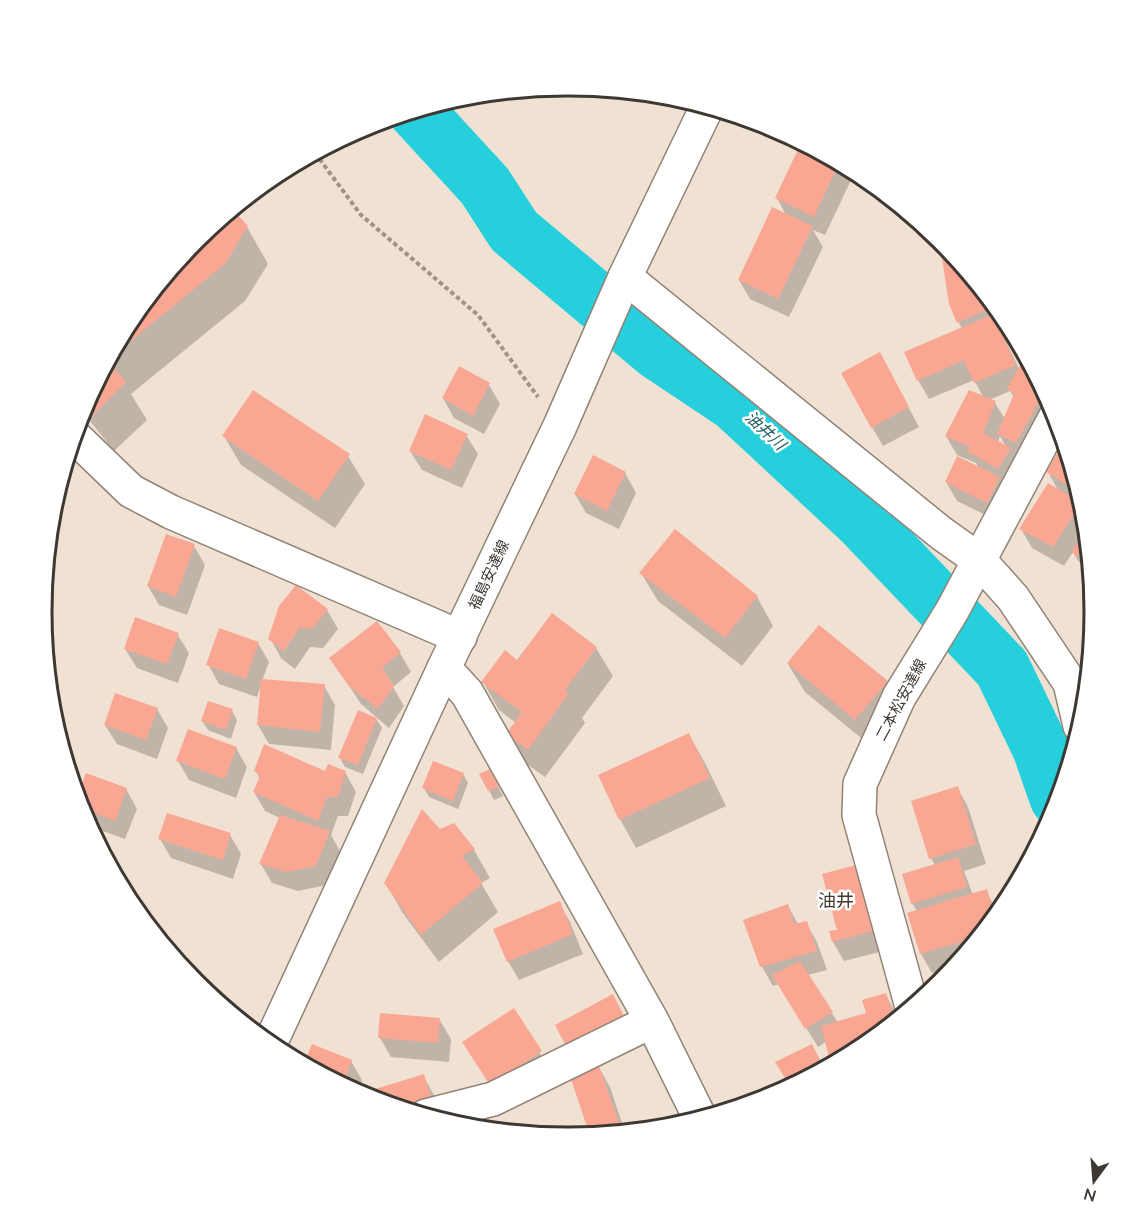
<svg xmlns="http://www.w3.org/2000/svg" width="1136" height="1223" viewBox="0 0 1136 1223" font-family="'Nunito Sans','Noto Sans JP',sans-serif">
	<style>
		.shadow { fill: #0003; fill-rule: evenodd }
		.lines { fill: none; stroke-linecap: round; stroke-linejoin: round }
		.river { stroke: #25cfdb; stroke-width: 57 }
		.building { fill: #f9a793 }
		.minor-casing { stroke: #918476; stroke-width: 36 }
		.major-casing { stroke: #918476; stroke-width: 36 }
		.path { stroke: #9d9389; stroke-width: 4; stroke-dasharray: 4.5 3; stroke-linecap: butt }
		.minor { stroke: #fff; stroke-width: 33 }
		.major { stroke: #fff; stroke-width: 33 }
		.labels { text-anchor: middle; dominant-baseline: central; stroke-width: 5; stroke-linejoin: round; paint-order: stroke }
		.street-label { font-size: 15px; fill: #3e3833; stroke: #fff }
		.water-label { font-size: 16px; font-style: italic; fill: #236166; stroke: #fff }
		.quarter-label { font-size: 18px; fill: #44392d; stroke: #fff }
		.rim { fill: none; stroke: #3e3833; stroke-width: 3 }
	</style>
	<rect width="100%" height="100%" fill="#f0e1d3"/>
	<path class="shadow" d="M803,143L845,166L852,178L825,235L813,230L823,247L789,317L750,299L739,280L786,215L777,198Z
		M232,210L247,227L268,264L245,301L131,394L147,420L114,451L82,411L131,319L196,239Z
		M941,241L1006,320L1008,324L1000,328L1019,369L1026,358L1054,412L1027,461L1014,455L1021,468L1010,487L1001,483L1010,498L998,521L957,501L946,482L979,469L976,463L957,455L946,436L984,398L974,380L929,399L918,380L962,329L950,304ZM1010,391L1014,398L1005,419L995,403L989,400ZM1000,436L1006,447L998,442Z
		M890,373L919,427L883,446L872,427Z
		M489,385L500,404L484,434L454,418L443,398Z
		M466,435L478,454L462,488L422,470L410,451Z
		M224,436L348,456L365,484L335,528L241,465Z
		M1064,444L1083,506L1080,504L1084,511L1090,569L1078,561L1073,552L1064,566L1032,548L1021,529L1059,492L1048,472Z
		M625,473L636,493L619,529L586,513L575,494Z
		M194,546L205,565L187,615L159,605L148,586Z
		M641,573L757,597L773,626L742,666L658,601Z
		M327,610L338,629L323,648L310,647L295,669L281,658L270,638Z
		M377,623L400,653L411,672L393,687L404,706L389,728L361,704L331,658Z
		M177,634L189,653L178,683L137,668L125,649Z
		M258,643L269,662L262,681L324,686L335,705L331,750L269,744L258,725L261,685L257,697L219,684L208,664Z
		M596,648L613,676L582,718L585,723L545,777L524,762L508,734L516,723L499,710L483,682L518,662Z
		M788,664L886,682L903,710L872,747L805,692Z
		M157,709L168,728L157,759L117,744L105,725Z
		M232,711L237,720L231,739L208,730L202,721Z
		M376,719L382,728L363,774L345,767L340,758Z
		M689,735L705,763L726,806L636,848L620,819Z
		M236,748L247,767L236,798L189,780L178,761Z
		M256,771L345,772L356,792L348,816H338L331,835L340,851L327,885L298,891L272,883L261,864L280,818L265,811L254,792L260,779Z
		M463,774L468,783L458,809L429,797L424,788Z
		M481,775L495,780L503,796L494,800Z
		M957,787L968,807L986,864L964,871L973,895L986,891L998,913L954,967L932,973L921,954L909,914L917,911L912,903L935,865L931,858Z
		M126,789L137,809L125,839L89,826L78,799Z
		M454,824L474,850L490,878L481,883L498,912L439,962L402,912L386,883L439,831Z
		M230,835L241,854L233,879L171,858L160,839Z
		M859,865L887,950L844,961L833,942L831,932L839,931Z
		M559,903L570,922L583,954L519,980L508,961Z
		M788,906L798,924L806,923L817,942L827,970L808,975L838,1023L868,1014L886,995L898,1018L860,1049L832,1064L826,1042L818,1047L779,984L773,986L762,967Z
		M513,1011L551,1071L502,1103Z
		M439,1019L451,1039L449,1062L391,1057L380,1038Z
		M351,1061L362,1080L358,1093L305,1065Z
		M599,1068L610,1087L625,1132L592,1135L590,1132Z
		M423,1076L434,1095L442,1120L361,1095Z"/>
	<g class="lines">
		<path class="river" d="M416,111L485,186L514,231L657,351L735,403L862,521L1002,668L1041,749L1058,798"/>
	</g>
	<path class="building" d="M801,143L839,163L814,217L775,198Z
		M772,207L813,226L778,299L738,280Z
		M233,210L248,226L225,264L111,357L131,319L196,239Z
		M939,239L940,240L995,306L957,323L949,304Z
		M993,314L1016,365L974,383L964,360L917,381L904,352Z
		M880,352L909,407L871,428L841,373Z
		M1025,356L1044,392L1016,443L997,434L1014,394L1007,388Z
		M108,362L126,382L92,416L84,406Z
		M459,366L490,383L473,416L442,398Z
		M253,390L350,454L318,501L222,436Z
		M969,390L996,401L983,433L1011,448L998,469L967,451L970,447L945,436Z
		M425,414L468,434L451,470L409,451Z
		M1064,442L1076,483L1073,488L1046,472Z
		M593,455L626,472L607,511L574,494Z
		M957,456L1000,477L987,503L945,482Z
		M1048,483L1081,503L1053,547L1019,529Z
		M675,529L758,596L725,638L639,573Z
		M1086,530L1089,562L1088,563L1071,552Z
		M166,534L195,544L176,597L147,586Z
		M296,585L328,609L312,629L299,628L284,651L268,639L279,606Z
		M552,613L597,647L565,690L569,693L528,750L506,734L522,712L481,682L505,650L517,660Z
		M135,617L179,633L167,664L124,649Z
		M377,621L401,652L382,668L394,686L378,709L348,685L329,658Z
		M819,625L888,681L855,720L787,663Z
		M219,628L259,642L246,679L206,665Z
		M261,679L325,684L320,732L257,725Z
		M115,693L158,708L146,740L104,725Z
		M208,701L233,709L226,730L201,721Z
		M358,710L377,718L358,765L338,758Z
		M188,729L237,747L225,779L176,761Z
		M689,733L710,778L619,820L598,775Z
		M264,744L325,771L328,764L346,771L338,797H327L318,821L253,792L260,776L254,771Z
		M433,761L464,773L453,801L422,788Z
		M490,769L499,786L488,791L479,774Z
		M86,773L127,788L115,821L81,808L77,797Z
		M958,786L976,844L929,859L911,801Z
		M422,809L440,829L454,823L475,849L462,856L483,883L421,935L384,883Z
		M167,813L231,833L223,860L158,839Z
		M280,815L330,831L316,866L287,872L259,864Z
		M958,857L967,887L911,904L902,874Z
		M860,864L877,930L832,942L829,931L837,930L822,874Z
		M987,889L995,916L978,937L920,954L907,913Z
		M560,901L573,934L507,962L493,929Z
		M788,904L794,924L807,921L817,951L760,967L743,920Z
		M800,961L833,1012L805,1029L772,975Z
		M886,993L895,1020L860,1049L831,1065L821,1026L866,1013L862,1000Z
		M613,994L625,1018L567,1048L555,1025Z
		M514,1008L542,1051L490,1085L462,1042Z
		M380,1013L440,1018L438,1043L378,1038Z
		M312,1044L352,1060L343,1085L304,1064Z
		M812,1044L824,1068L790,1086L775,1062Z
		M599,1066L619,1123L589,1133L570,1076Z
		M424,1074L432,1101L404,1109L359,1094Z
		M572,1129L576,1137L557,1136Z"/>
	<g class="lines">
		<g class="minor-casing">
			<path id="minor" d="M625,277L941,533L979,560L1013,598L1070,683L1080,726
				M74,436L131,491L171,512L460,637
				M444,668L467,693L652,1021L700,1118
				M426,1116L493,1099L652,1021"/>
		</g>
		<g class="major-casing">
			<path id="major" d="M912,1007L859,815L860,784L899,697L952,611L1056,416
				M270,1044L444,668L560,426L625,277L707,107"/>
		</g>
		<path class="path" d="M315,153L361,215L478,315L538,397"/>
		<use href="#minor" class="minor"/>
		<use href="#major" class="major"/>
	</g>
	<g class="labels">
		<g class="street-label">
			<text transform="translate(489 575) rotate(-65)">福島安達線</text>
			<text transform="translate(901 700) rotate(-62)">二本松安達線</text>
		</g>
		<g class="water-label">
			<text transform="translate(765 431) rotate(43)">油井川</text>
		</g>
		<g class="quarter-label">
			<text x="836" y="901">油井</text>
		</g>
	</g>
	<path d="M0 0H1136V1223H0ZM567 96H569A515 515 0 0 1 1084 611V612A515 515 0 0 1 569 1127H567A515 515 0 0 1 52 612V611A515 515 0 0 1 567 96Z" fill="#fff" fill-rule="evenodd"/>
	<path class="rim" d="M567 96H569A515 515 0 0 1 1084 611V612A515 515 0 0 1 569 1127H567A515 515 0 0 1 52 612V611A515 515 0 0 1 567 96Z"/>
	<g transform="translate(1094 1181) rotate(196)" stroke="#ffffff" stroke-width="4.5" paint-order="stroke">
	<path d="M0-4.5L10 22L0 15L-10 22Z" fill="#3e3833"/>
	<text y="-9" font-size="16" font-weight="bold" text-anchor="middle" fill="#3e3833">N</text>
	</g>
</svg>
